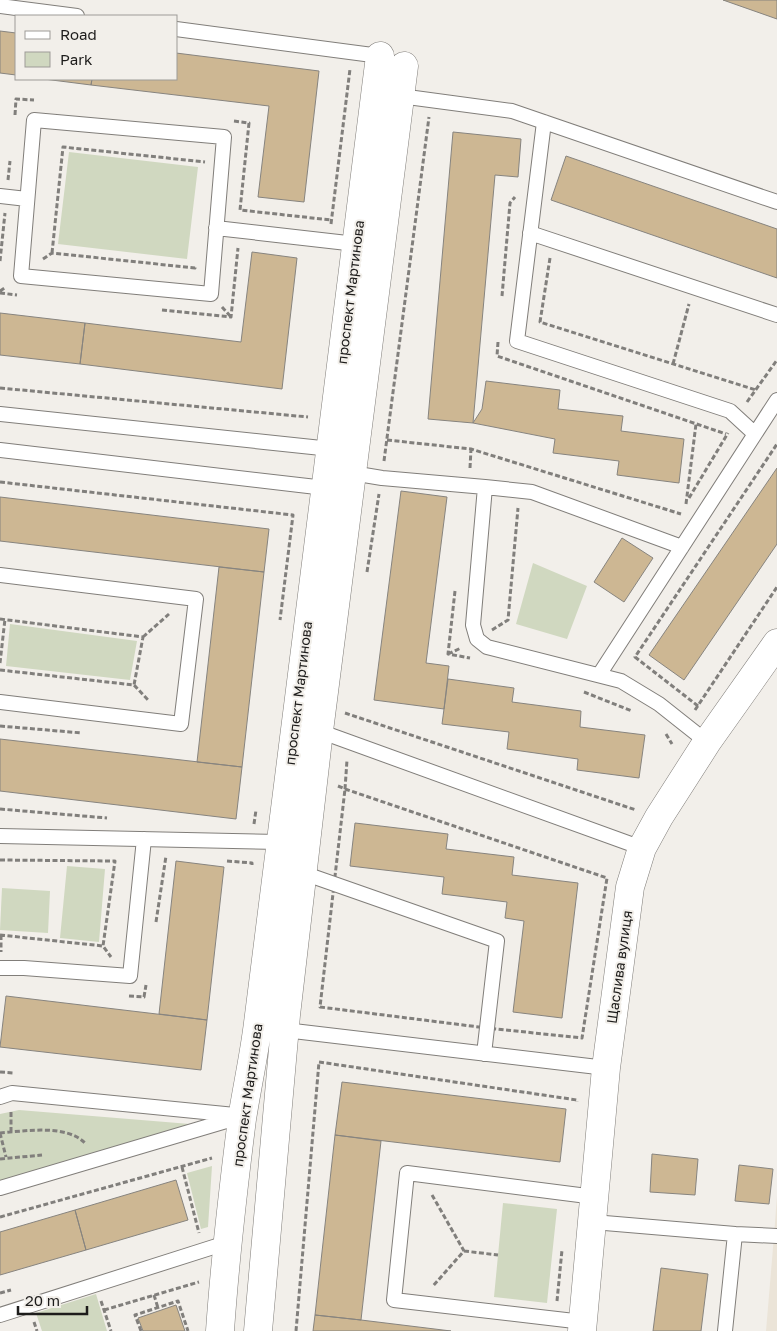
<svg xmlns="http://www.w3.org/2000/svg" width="777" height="1331" viewBox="0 0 777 1331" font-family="'Golos Text',sans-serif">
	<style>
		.built { fill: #ebe4d8 }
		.green { fill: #d0d8c0 }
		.building { fill: #cdb793; stroke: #87847f }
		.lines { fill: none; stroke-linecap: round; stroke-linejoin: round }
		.lane-casing { stroke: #817e7a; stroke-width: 16 }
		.street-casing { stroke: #817e7a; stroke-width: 29 }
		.path { stroke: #817f7c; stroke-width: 3; stroke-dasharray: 5 2.5; stroke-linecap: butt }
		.lane { stroke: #fff; stroke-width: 14 }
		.street { stroke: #fff; stroke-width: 28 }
		.labels { text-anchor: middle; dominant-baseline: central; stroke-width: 4; stroke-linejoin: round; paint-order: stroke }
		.street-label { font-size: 14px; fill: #1d1c1b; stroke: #f2efea }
	</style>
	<rect width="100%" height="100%" fill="#f2efea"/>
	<path class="built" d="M777,1196V1331H766L774,1236Z"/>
	<path class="green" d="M69,152L198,167L187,259L58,244Z
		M533,563L587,586L567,639L516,624Z
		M10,624L137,641L130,680L6,666Z
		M67,866L105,869L99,942L60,938Z
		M2,888L50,891L48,933L0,930Z
		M19,1110L190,1124L0,1182V1114Z
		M212,1166L208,1227L201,1229L187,1173Z
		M503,1203L557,1209L547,1303L494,1297Z
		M96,1294L107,1331H42L36,1313Z"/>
	<path class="building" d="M723,0H777V19Z
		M0,31L16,33V75L0,73Z
		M176,53L319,71L304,202L258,197L269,106L91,85L92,79H176Z
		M44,79H92L91,85Z
		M453,132L521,139L518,177L495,175L473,423L428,419Z
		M566,156L777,229V278L551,200Z
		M252,252L297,258L282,389L80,364L85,323L241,342Z
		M0,313L85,323L80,364L0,355Z
		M486,381L560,390L558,409L623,416L621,431L684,439L679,483L617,475L619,461L553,453L555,439L473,423L482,409Z
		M777,468V544L684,680L649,655Z
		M401,491L447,497L426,663L449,666L444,709L374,700Z
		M0,497L269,529L264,572L0,541Z
		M622,538L653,558L624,602L594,582Z
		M219,567L264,572L242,767L197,762Z
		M448,679L514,688L512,702L581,711L580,727L645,735L639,778L577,770L578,759L507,749L509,732L442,724Z
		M0,739L242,767L236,819L0,791Z
		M355,823L448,834L446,849L514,857L512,875L578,883L562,1018L513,1012L524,921L505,918L507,902L442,894L444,877L350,866Z
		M176,861L224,867L207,1020L159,1014Z
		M6,996L207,1020L201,1070L0,1047Z
		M342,1082L566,1109L560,1162L335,1135Z
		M335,1135L381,1141L361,1320L315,1315Z
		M652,1154L698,1159L695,1195L650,1192Z
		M739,1165L773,1169L769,1204L735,1201Z
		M176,1180L188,1220L86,1250L75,1210Z
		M75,1210L86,1250L0,1275V1232Z
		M661,1268L708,1274L701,1331H653Z
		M176,1305L185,1331H143L138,1318Z
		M315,1315L361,1320L451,1331H313Z"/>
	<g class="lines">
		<g class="lane-casing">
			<path id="lane" d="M0,6L77,16
				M176,29L380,56
				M400,96L512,111L777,202
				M34,120L224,137L211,294L21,276Z
				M544,122L517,341L730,411L755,434
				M0,196L27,199
				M216,228L356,244
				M530,233L777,315
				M0,414L331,449
				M0,450L325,488
				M352,473L382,478L485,487L473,625L477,639L487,647L621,681L659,704L707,742
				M485,487L532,492L682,547
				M0,575L196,599L181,724L0,702
				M599,675L777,400
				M319,731L642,848
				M0,836L279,842
				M303,873L497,941L484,1054
				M0,968H24L130,976L144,839
				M285,1030L606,1068
				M0,1097L12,1093L235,1115
				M0,1188L243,1116
				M593,1222L735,1234L725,1331
				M735,1234L777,1236
				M0,1315L226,1243
				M583,1322L394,1300L407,1173L595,1197"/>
		</g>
		<g class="street-casing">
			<path id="street" d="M220,1331C225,1259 233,1190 242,1119C247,1087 254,1056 258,1023C296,701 339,379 380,56
				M258,1331L286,1015L319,731L404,66
				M582,1331L606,1068L630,887L642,848L659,817L707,742L777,643"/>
		</g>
		<path class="path" d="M15,115L16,99L34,100
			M234,121L249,123L240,210L331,220
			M8,180L10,161
			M331,224L350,69
			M52,253L63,147L205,162
			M550,258L540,322L756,390
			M43,259L52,253L195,268V266
			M0,261L5,213
			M0,291L6,287
			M0,293L17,295
			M502,296L510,203L515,197
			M222,307L231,317
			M162,310L231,317L238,248
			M498,342L497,356L726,434
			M673,364L689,304
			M0,388L308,417
			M747,402L777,360
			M387,440L471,449L681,514
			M384,461L429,117
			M470,468L471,449
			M0,482L293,515L280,620
			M689,498L728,433
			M686,504L696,424
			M367,572L379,494
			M455,591L448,654L470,658
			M0,619L143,637L134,685
			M492,630L508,620L518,508
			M143,637L169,614
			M448,654L461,648
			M0,663L5,619
			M0,670L134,685L149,701
			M584,692L632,711
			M698,706L635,657L777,444
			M695,710L777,587
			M345,713L636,810
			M0,726L82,733
			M666,734L672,744
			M338,786L345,789L347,760
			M345,789L607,878L582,1038L487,1028L320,1007Z
			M0,809L107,818
			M254,824L256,810
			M0,860L115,861L103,946L111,957
			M227,861L252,863V865
			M156,922L166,856
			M0,935L103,946
			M1,935V952
			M129,996L144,997L146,985
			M0,1072L14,1073
			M11,1132V1111
			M0,1133C25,1131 66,1124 85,1143
			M0,1133L6,1157
			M0,1159L42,1155
			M182,1167L199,1233
			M432,1195L464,1251L433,1286
			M0,1217L212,1158
			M464,1251L498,1255
			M0,1293L11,1290
			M154,1295L158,1308
			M101,1301L111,1331
			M557,1301L562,1250
			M104,1310L199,1282
			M34,1322L37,1331
			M141,1331L135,1315L178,1301L188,1331
			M296,1331L319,1062L577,1100V1102"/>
		<use href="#lane" class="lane"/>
		<use href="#street" class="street"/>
	</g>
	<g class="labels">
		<g class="street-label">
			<text transform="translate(350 292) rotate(-83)">проспект Мартинова</text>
			<text transform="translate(298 693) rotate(-83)">проспект Мартинова</text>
			<text transform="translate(619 967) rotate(-82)">Щаслива вулиця</text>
			<text transform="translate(247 1095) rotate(-82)">проспект Мартинова</text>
		</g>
	</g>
	<rect x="15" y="15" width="162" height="65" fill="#f2efea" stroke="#9d9b97"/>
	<rect x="25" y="31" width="25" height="8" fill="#ffffff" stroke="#9d9b97"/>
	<text x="60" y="40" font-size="15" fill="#1d1c1b">Road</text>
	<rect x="25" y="52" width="25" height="15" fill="#d0d8c0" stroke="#9d9b97"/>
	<text x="60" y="65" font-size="15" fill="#1d1c1b">Park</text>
	<path d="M18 1306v8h69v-8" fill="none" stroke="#1d1c1b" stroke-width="2.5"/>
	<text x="25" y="1306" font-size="15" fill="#1d1c1b" stroke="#f2efea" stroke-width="4" paint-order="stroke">20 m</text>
</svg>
